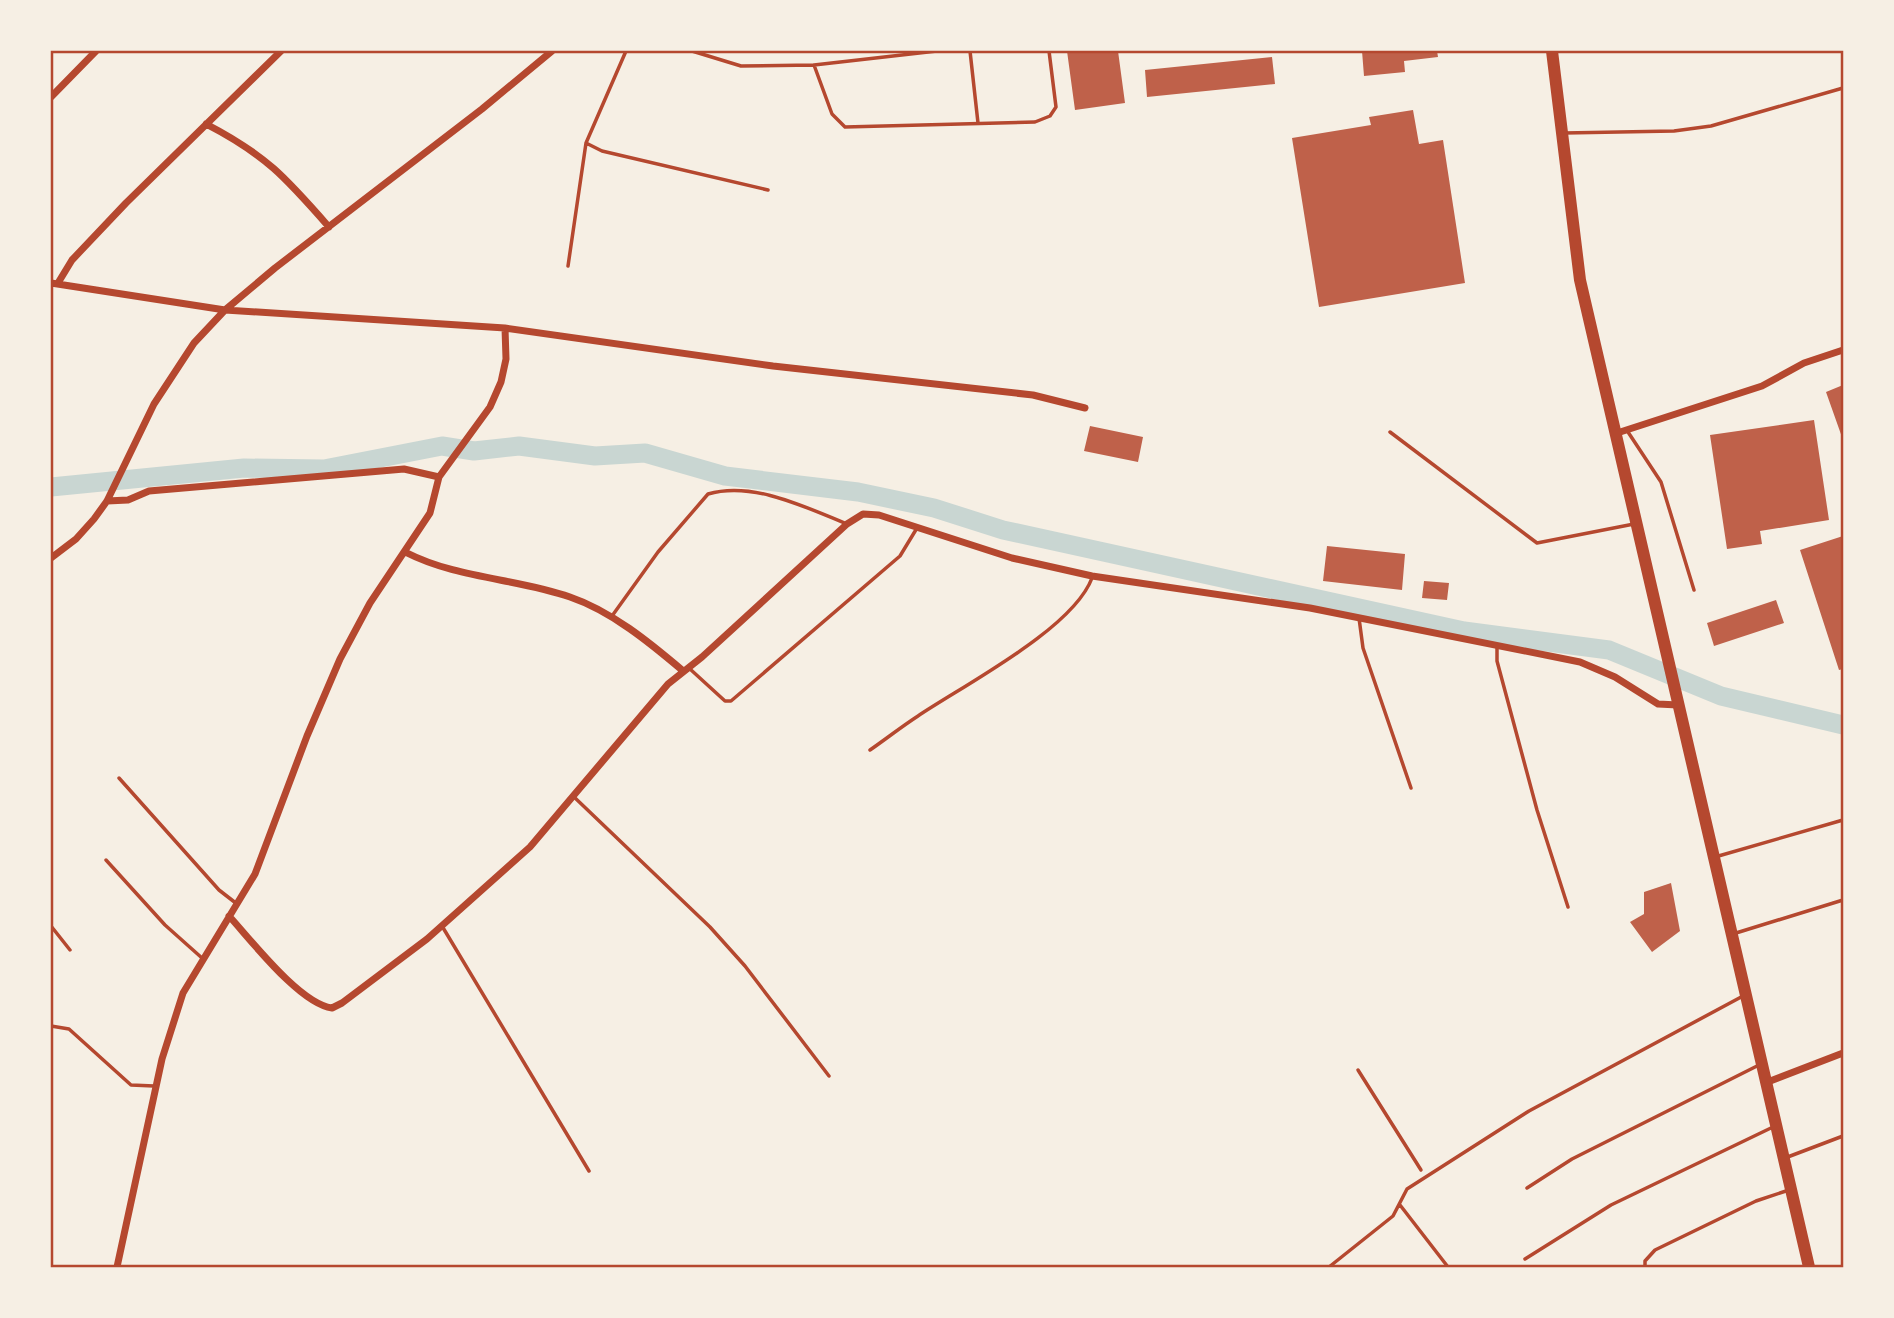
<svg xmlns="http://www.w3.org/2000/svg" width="1894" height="1318" viewBox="0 0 1894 1318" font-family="'Nunito Sans',sans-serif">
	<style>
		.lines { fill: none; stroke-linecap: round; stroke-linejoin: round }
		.canal { stroke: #c9d6d2; stroke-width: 19 }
		.building { fill: #bf614a }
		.path { stroke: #b5482f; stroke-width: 3.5 }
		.service { stroke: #b5482f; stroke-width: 3.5 }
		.minor { stroke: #b5482f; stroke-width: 7 }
		.primary { stroke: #b5482f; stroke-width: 12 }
		.neatline { fill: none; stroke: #b5482f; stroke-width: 2.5 }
	</style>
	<rect width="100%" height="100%" fill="#f6efe4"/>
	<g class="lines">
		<path class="canal" d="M51,487L244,468L324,469L442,446L474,451L519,446L595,456L645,453L725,476L858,492L934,508L1003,530L1464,631L1609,650L1721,696L1843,725"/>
	</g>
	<path class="building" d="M1067,51H1118L1125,103L1075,110Z
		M1362,51H1437L1438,57L1404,61L1405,72L1364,76Z
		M1272,57L1275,84L1147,97L1145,70Z
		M1413,110L1419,144L1443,140L1465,283L1319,307L1292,138L1371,125L1369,117Z
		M1843,385V440L1826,392Z
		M1814,420L1829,520L1760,531L1762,544L1727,549L1710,435Z
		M1090,426L1143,437L1138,462L1084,451Z
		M1843,536V669L1839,670L1800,550Z
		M1327,546L1405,554L1402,590L1323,581Z
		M1424,581L1449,583L1447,600L1422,598Z
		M1776,600L1784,623L1714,646L1707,623Z
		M1671,883L1680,931L1652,952L1630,922L1644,914V892Z"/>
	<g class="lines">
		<path class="path" d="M1358,1070L1421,1170"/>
		<path class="service" d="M692,51L741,66L814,65L937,51
			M970,51L978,123
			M814,65L832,114L845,127L1035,122L1050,116L1056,107L1049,51
			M1564,133L1674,131L1711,126L1843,88
			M586,143L602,151L768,190
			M568,266L586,143L626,51
			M1390,432L1537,543L1634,524
			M1628,432L1661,482L1694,590
			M612,616L658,552L708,494C753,481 805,507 847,524
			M1359,618L1363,648L1411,788
			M1497,648V661L1537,810L1568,907
			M690,669L725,701H731L900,556L917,528
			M870,750C886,739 901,727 918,716C964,685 1073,629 1092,578
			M119,778L219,890L237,904
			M573,796L710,927L745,966L829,1076
			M1715,857L1843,820
			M106,860L165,925L202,958
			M51,926L70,950
			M442,926L589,1171
			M1736,933L1843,900
			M51,1026L69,1029L131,1085L154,1086
			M1785,1158L1843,1136
			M1527,1188L1572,1159L1759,1065
			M1400,1205L1448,1267
			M1525,1259L1611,1205L1773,1127
			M1329,1267L1393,1216L1407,1189L1529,1111L1743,996
			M1645,1267V1261L1655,1250L1756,1201L1789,1190"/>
		<path class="minor" d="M51,97L96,51
			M206,124C266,155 286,178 329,227
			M51,283L225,310L505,328L773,366L1033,395L1085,408
			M58,283L72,260L126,203L281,51
			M1614,434L1762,386L1804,363L1843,350
			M107,501L128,500L149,491L404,469L439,477
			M405,552C458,579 515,578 570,597C611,611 649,642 682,670
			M51,558L76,539L94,519L107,501L154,404L194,343L225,310L275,268L482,109L552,51
			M229,916C251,940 300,1004 332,1008L342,1003L427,939L530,847L668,684L702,657L847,524L863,514L879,515L1012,558L1092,576L1310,608L1580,662L1615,677L1658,704L1678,705
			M1765,1083L1843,1053
			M117,1267L162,1059L183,993L255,874L307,736L340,659L370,603L430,513L439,477L490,407L501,382L506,359L505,328"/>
		<path class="primary" d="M1552,51L1580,280L1809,1267"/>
	</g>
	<rect width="1894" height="1318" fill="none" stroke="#f6efe4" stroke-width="105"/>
	<rect x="52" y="52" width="1790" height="1214" class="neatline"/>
</svg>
